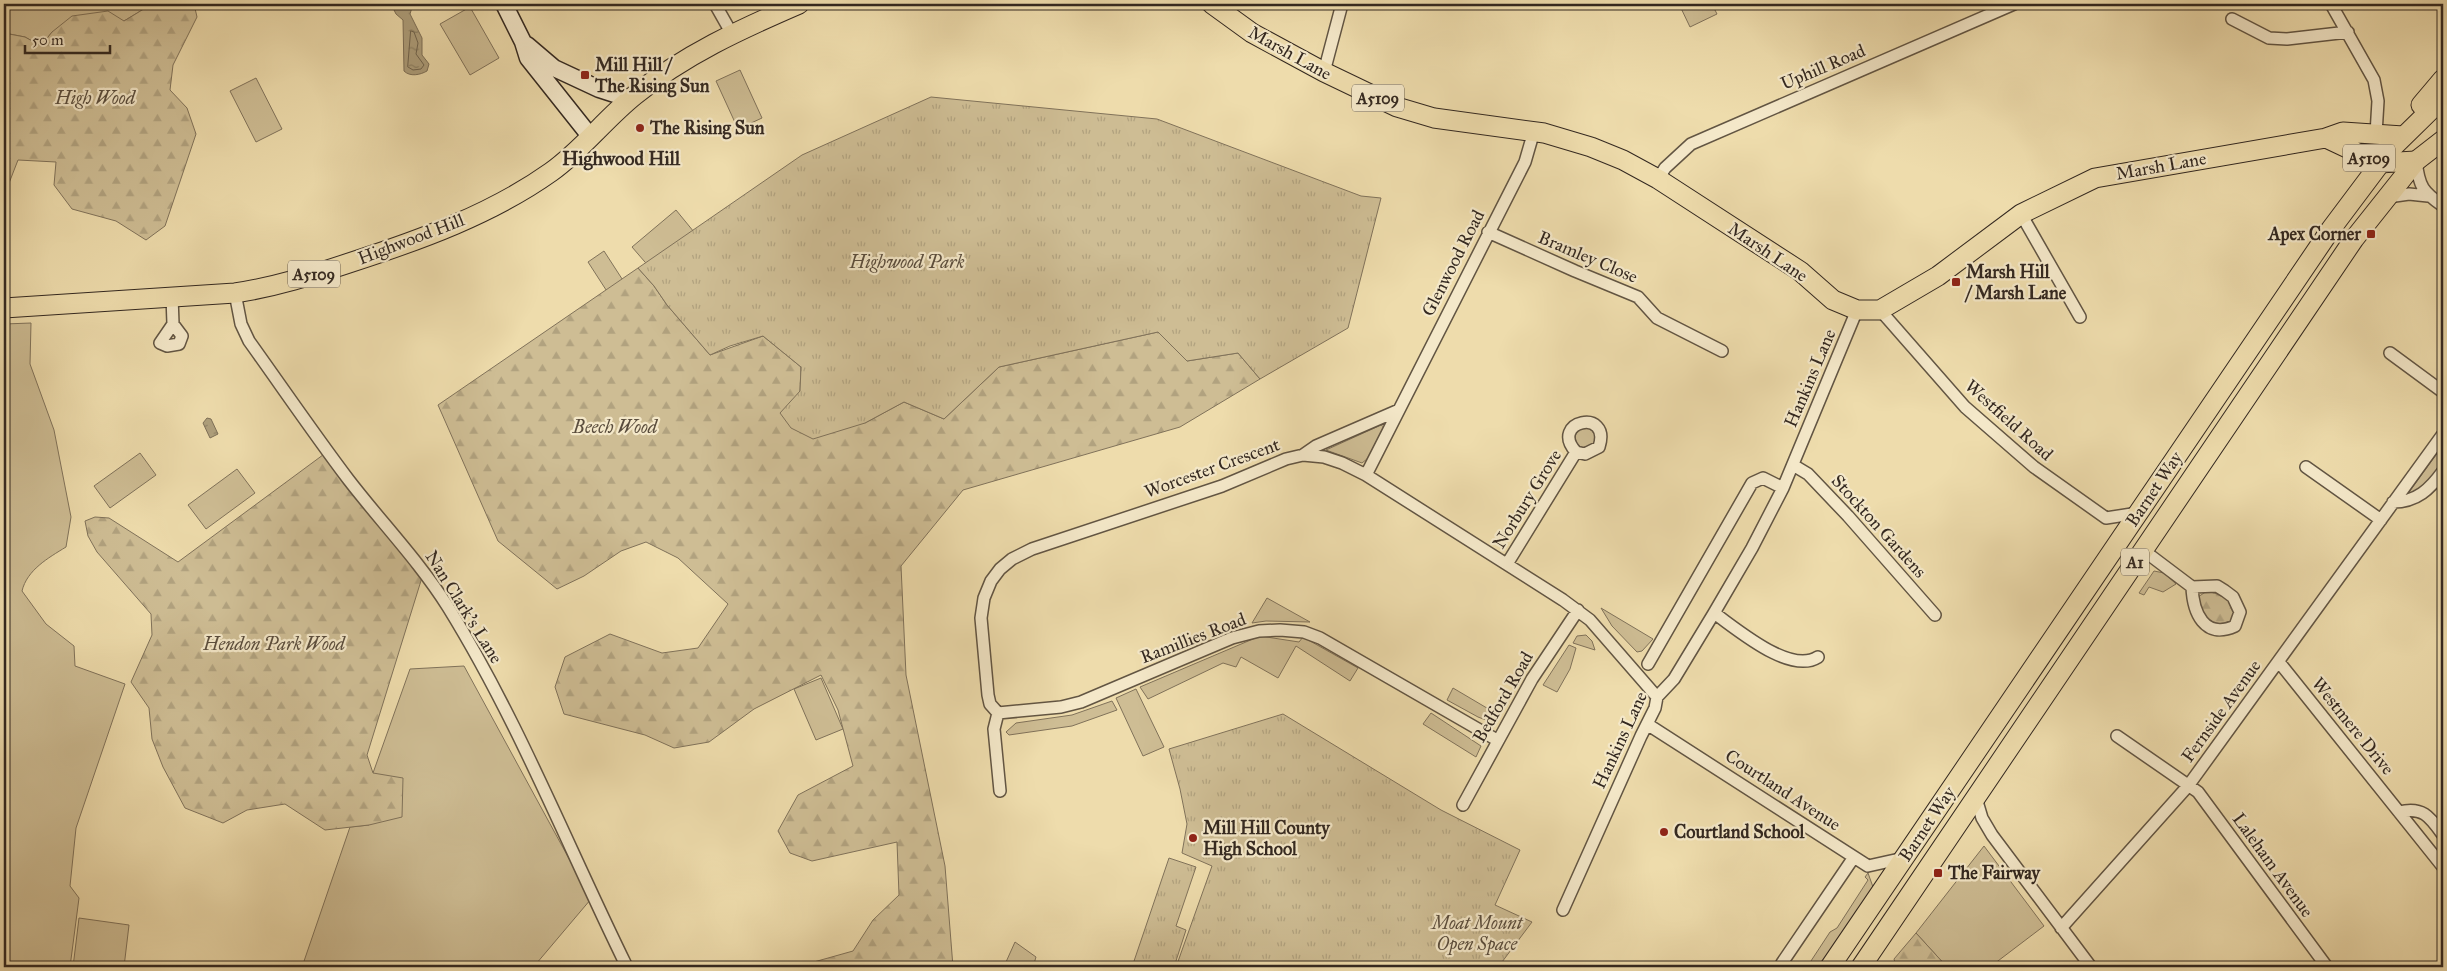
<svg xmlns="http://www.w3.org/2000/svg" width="2447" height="971" viewBox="0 0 2447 971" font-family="'IM FELL Great Primer',serif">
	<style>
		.green { fill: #cebd94; stroke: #80725a }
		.forest { fill: url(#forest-firs); stroke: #80725a }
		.park { fill: url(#park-tufts); stroke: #80725a }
		.water { fill: url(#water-ripples); stroke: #7d6f57 }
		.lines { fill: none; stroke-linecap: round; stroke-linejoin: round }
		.shore { stroke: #70644e; stroke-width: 1 }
		.minor-casing { stroke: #625543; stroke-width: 14 }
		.secondary-casing { stroke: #332820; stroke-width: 19 }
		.primary-casing { stroke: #332820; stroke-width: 21 }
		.trunk-casing { stroke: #332820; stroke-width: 21 }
		.minor { stroke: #f4e8c9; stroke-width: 11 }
		.secondary { stroke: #f4e8c9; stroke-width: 16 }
		.primary { stroke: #eedcac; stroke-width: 19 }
		.trunk { stroke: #eedcac; stroke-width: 19 }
		.poi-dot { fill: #8f2418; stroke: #f4e8c9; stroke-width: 2 }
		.labels { text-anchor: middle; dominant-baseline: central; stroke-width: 4.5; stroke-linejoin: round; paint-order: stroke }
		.shield { fill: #f4e8c9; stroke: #6d6253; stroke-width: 1 }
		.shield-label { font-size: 16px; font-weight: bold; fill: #332820 }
		.street-label { font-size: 18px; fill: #332820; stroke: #f4e8c9 }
		.poi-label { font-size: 18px; font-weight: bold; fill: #332820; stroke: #f4e8c9; text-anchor: start }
		.park-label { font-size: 18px; font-style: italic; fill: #5a4d3d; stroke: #f4e8c9 }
		.neighbourhood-label { font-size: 19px; font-weight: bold; fill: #332820; stroke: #f4e8c9 }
	</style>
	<defs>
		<pattern id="forest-firs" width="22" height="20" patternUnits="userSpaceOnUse" patternTransform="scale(1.25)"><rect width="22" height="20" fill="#cebd94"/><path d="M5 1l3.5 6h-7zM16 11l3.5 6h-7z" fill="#b1a27f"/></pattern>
		<pattern id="park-tufts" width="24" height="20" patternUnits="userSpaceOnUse" patternTransform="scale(1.25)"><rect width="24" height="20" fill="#cebd94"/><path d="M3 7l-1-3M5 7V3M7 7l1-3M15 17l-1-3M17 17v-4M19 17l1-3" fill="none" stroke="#b1a27f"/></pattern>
		<pattern id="water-ripples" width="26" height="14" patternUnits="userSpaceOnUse" patternTransform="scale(1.25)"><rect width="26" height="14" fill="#ae9f7c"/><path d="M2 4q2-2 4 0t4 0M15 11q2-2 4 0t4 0" fill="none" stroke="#8e8265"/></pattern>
	</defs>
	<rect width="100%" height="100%" fill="#eedcac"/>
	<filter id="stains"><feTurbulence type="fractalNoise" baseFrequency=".004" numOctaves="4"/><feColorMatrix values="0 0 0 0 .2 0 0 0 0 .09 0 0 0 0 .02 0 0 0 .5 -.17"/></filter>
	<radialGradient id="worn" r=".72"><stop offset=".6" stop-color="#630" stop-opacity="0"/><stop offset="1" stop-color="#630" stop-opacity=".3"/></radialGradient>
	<path class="green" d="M4,4H152L124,21L52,32L41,46L25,37L4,33Z
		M1679,4H1712L1717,14L1690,27Z
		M470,7L499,58L470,75L440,24Z
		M740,70L762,118L738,129L716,81Z
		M256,78L282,129L256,142L230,91Z
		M676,210L694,232L651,269L632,247Z
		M604,251L626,285L610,296L588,262Z
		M31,323L30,364L54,430L71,517L66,547C48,558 27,570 22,591L46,624L74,646L75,666L125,684L76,828L70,886L79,898L70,967H4V324Z
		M1381,425L1384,427L1367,459L1362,463L1326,450Z
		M1575 438a10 10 0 1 1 20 0a10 10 0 1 1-20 0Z
		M2443,445V466L2426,488L2407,495Z
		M140,453L156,475L110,508L94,486Z
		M237,469L255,493L206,529L188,505Z
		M2154,571L2164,573L2176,584L2163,592L2149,587L2144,595L2139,593Z
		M1267,598L1310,622L1266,621L1252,623Z
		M1601,608L1653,639L1642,651L1637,652L1612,626Z
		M1586,635L1592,641L1595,650L1573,643L1577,636Z
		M1260,636L1299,642L1303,637L1358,668L1350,681L1296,646L1278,678L1241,657L1236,667L1223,663L1148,699L1140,687Z
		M1569,645L1576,648L1570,669L1557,692L1543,685Z
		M464,666L591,899L536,964L537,967H302L350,827L369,825L373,773L410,669Z
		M821,678L843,729L816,740L794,689Z
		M1453,688L1497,714L1491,722L1478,717L1447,700Z
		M1136,689L1164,747L1143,756L1116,698Z
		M1112,701L1117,710L1072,726L1009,735L1006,732L1016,723L1072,715Z
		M1431,713L1481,746L1476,757L1423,724Z
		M1984,846L2044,926L1990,967H1947L1916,933Z
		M1868,873L1873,887L1871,891L1820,967H1807L1830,932L1837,928L1868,880L1865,877Z
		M79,918L129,925L124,967H73Z
		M1015,942L1036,957L1033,967H1012L1006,962Z"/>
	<path class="forest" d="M152,4H194L197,17L173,65L170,90L187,108L196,134L165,226L146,240L116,221L72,209L54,185L56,162L18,160L4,196V33L25,37L41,46L52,32L72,16L108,11L124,21Z
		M638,268L654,286L667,305L710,355L763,336L801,367L800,391L865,423L904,402L944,419L999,367L1158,332L1187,361L1238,353L1260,379L1180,427L963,490L901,566L906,675L945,866L953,967H796L853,951L873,920L899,895L897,842L812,861L790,853L778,831L798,795L853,766L838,710L821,675L754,709L709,742L674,748L645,735L564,714L555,687L565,657L610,634L662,653L698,648L728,604L678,558L646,542L621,551L584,576L557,589L498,541L438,405Z
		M331,449L424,571L367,755L373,773L403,778L402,817L369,825L325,830L285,804L247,810L223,823L185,808L163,767L152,739L149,708L131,682L152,635L151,614L97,552L88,536L85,521L95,517L109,518L178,562Z
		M2207,591C2221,595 2234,599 2234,615L2230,622L2226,625C2205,622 2202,616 2198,597Z
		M1916,933L1947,967H1896L1894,959Z"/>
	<path class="park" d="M931,97L1157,119L1361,196L1381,198L1348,328L1260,379L1238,353L1187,361L1158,332L999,367L944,419L904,402L865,423L813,439L791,428L780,413L800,391L801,367L763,336L730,346L710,355L667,305L654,286L638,268L802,155Z
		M1283,714L1441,810L1520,850L1495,905L1532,922L1502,962L1503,967H1176L1212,866L1182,853L1187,824L1180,789L1169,749Z
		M1169,858L1196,867L1176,926L1186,930L1174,967H1132Z"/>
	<path class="water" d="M391,4H413L410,14L422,38V55L429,64L427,71C420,75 410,77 404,71L403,20L396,14Z
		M207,418L211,419L218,434L210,438L203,423Z"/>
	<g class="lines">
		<path class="shore" d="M411,31L414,32L418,43L416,54L424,65L421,69L413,70L408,67Z"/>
		<g class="minor-casing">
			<path id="minor" d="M715,4L732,34
				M2331,4L2374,80L2378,101L2376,134
				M2232,19L2269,38L2287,39L2348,32
				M1324,72L1342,4
				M2416,161C2419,187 2423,192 2443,206
				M1658,179L1665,168L1691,144L2014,4
				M2388,197L2409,194L2428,196
				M2021,214L2080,317
				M1488,232L1575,271L1638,297L1657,318L1722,351
				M235,293L241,324L249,341C282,387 314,434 348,479C381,522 419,561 448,607C518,720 567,845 626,965
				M172,296L173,324L160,343L167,346L179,344L182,336L173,324
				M1880,310L1965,407L2034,467L2106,518L2138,513
				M2390,353L2443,392
				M1303,455L1316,446L1399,410
				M1793,465L1808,474L1848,516L1935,615
				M2306,467L2381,520
				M1366,475L1525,162L1534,131
				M2393,502C2417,502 2430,489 2443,471
				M2143,550L2192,587L2217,586L2225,591L2233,597L2240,612L2235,626C2204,640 2193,612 2192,587
				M1507,564L1576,452C1548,421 1612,407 1599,447L1585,454L1576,452
				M1714,613C1737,629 1790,675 1818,657
				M2279,662L2443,867
				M1648,664L1752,483L1763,478L1783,488
				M998,713L990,704L988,695L981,618L984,598L991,581L1000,569L1012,559L1032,549L1222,486L1286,459L1303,455L1324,457L1342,463L1366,475L1563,600L1590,620L1657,697
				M998,713L1061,707L1081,702L1232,638L1259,631L1280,630L1304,632L1320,638L1497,740
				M998,713L994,729L1000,791
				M1647,724L1868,866L1904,858
				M2117,736L2198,792L2327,967
				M1976,798L1982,818L1992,835L2091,967
				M1463,805L1532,679L1578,610
				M2399,812C2423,806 2430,817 2443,835
				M1563,910L1641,736L1655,708L1657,697L1674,679L1714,613L1752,548L1783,488L1857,310
				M2061,928L2188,786L2443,434
				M1782,963L1854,857"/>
		</g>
		<g class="secondary-casing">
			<path id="secondary" d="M504,4L523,42L528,58L590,136
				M527,45L554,68L599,89L630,99"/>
		</g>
		<g class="primary-casing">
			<path id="primary" d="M1212,4L1252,33L1324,72L1397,107L1434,118L1544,133L1591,147L1623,160L1658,179L1800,271L1833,300L1857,310H1880L1938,276L2021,214L2095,178L2326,138L2343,132L2403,136
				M2326,138L2379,163L2416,161
				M4,308L235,293C275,287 313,275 352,262C420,240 492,214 551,172C582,150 605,119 635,95C684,55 741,29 799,4"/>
		</g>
		<g class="trunk-casing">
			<path id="trunk" d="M2421,105L2443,79
				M1830,967L2331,229L2391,149L2443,98
				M1861,967L2354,239L2416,161L2443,140"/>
		</g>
		<use href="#minor" class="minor"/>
		<use href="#secondary" class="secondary"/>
		<use href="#primary" class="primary"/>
		<use href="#trunk" class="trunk"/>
	</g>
	<g class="poi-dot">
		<rect x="580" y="70" width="10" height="10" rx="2.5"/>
		<circle cx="640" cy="128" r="5"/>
		<rect x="2366" y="229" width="10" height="10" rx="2.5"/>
		<rect x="1951" y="277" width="10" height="10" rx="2.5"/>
		<circle cx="1664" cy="832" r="5"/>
		<circle cx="1193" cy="838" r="5"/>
		<rect x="1933" y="868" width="10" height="10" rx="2.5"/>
	</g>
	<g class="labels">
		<g class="shield">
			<rect x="1352" y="84.5" width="52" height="27" rx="4"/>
			<rect x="2343" y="144.5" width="52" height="27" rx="4"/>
			<rect x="288" y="260.5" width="52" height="27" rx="4"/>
			<rect x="2121" y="548.5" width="28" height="27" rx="4"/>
		</g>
		<g class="shield-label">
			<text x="1378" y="98">A5109</text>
			<text x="2369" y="158">A5109</text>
			<text x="314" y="274">A5109</text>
			<text x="2135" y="562">A1</text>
		</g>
		<g class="street-label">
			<text transform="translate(1290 53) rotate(29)">Marsh Lane</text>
			<text transform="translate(1823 67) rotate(-23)">Uphill Road</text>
			<text transform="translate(2161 166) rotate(-10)">Marsh Lane</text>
			<text transform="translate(411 239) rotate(-21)">Highwood Hill</text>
			<text transform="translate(1768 252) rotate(34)">Marsh Lane</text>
			<text transform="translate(1588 257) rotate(23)">Bramley Close</text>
			<text transform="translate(1453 263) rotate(-63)">Glenwood Road</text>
			<text transform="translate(1810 378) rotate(-67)">Hankins Lane</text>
			<text transform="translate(2009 420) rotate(42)">Westfield Road</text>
			<text transform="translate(1212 468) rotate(-20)">Worcester Crescent</text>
			<text transform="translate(2154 489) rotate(-56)">Barnet Way</text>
			<text transform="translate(1527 499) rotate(-58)">Norbury Grove</text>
			<text transform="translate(1879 526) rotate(48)">Stockton Gardens</text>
			<text transform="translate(464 607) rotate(58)">Nan Clark's Lane</text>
			<text transform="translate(1193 638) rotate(-21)">Ramillies Road</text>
			<text transform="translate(1503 697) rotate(-60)">Bedford Road</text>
			<text transform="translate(2221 711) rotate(-54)">Fernside Avenue</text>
			<text transform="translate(2353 726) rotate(51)">Westmere Drive</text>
			<text transform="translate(1620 740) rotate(-65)">Hankins Lane</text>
			<text transform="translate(1783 790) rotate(33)">Courtland Avenue</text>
			<text transform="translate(1927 824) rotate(-56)">Barnet Way</text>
			<text transform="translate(2273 865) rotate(54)">Laleham Avenue</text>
		</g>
		<g class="poi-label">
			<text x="595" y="65">Mill Hill /<tspan x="595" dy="21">The Rising Sun</tspan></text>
			<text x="650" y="128">The Rising Sun</text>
			<text x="2361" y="234" text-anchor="end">Apex Corner</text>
			<text x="1966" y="272">Marsh Hill<tspan x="1966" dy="21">/ Marsh Lane</tspan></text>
			<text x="1203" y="828">Mill Hill County<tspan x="1203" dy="21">High School</tspan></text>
			<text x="1674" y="832">Courtland School</text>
			<text x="1948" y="873">The Fairway</text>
		</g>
		<g class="park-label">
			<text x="95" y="98">High Wood</text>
			<text x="907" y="262">Highwood Park</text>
			<text x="615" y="427">Beech Wood</text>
			<text x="274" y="644">Hendon Park Wood</text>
			<text x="1477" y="923">Moat Mount<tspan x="1477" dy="21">Open Space</tspan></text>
		</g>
		<g class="neighbourhood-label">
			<text x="621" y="158">Highwood Hill</text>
		</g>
	</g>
	<rect width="2447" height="971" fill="none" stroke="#eedcac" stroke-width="20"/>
	<rect x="5" y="5" width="2437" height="961" fill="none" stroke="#332820" stroke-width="2.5"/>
	<rect x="10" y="10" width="2427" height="951" fill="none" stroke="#332820"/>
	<path d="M25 45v8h85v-8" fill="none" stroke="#332820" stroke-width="2.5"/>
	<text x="32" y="45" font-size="15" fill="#332820" stroke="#f4e8c9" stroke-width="4" paint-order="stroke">50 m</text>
	<rect width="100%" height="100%" filter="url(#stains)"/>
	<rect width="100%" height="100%" fill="url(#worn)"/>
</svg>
